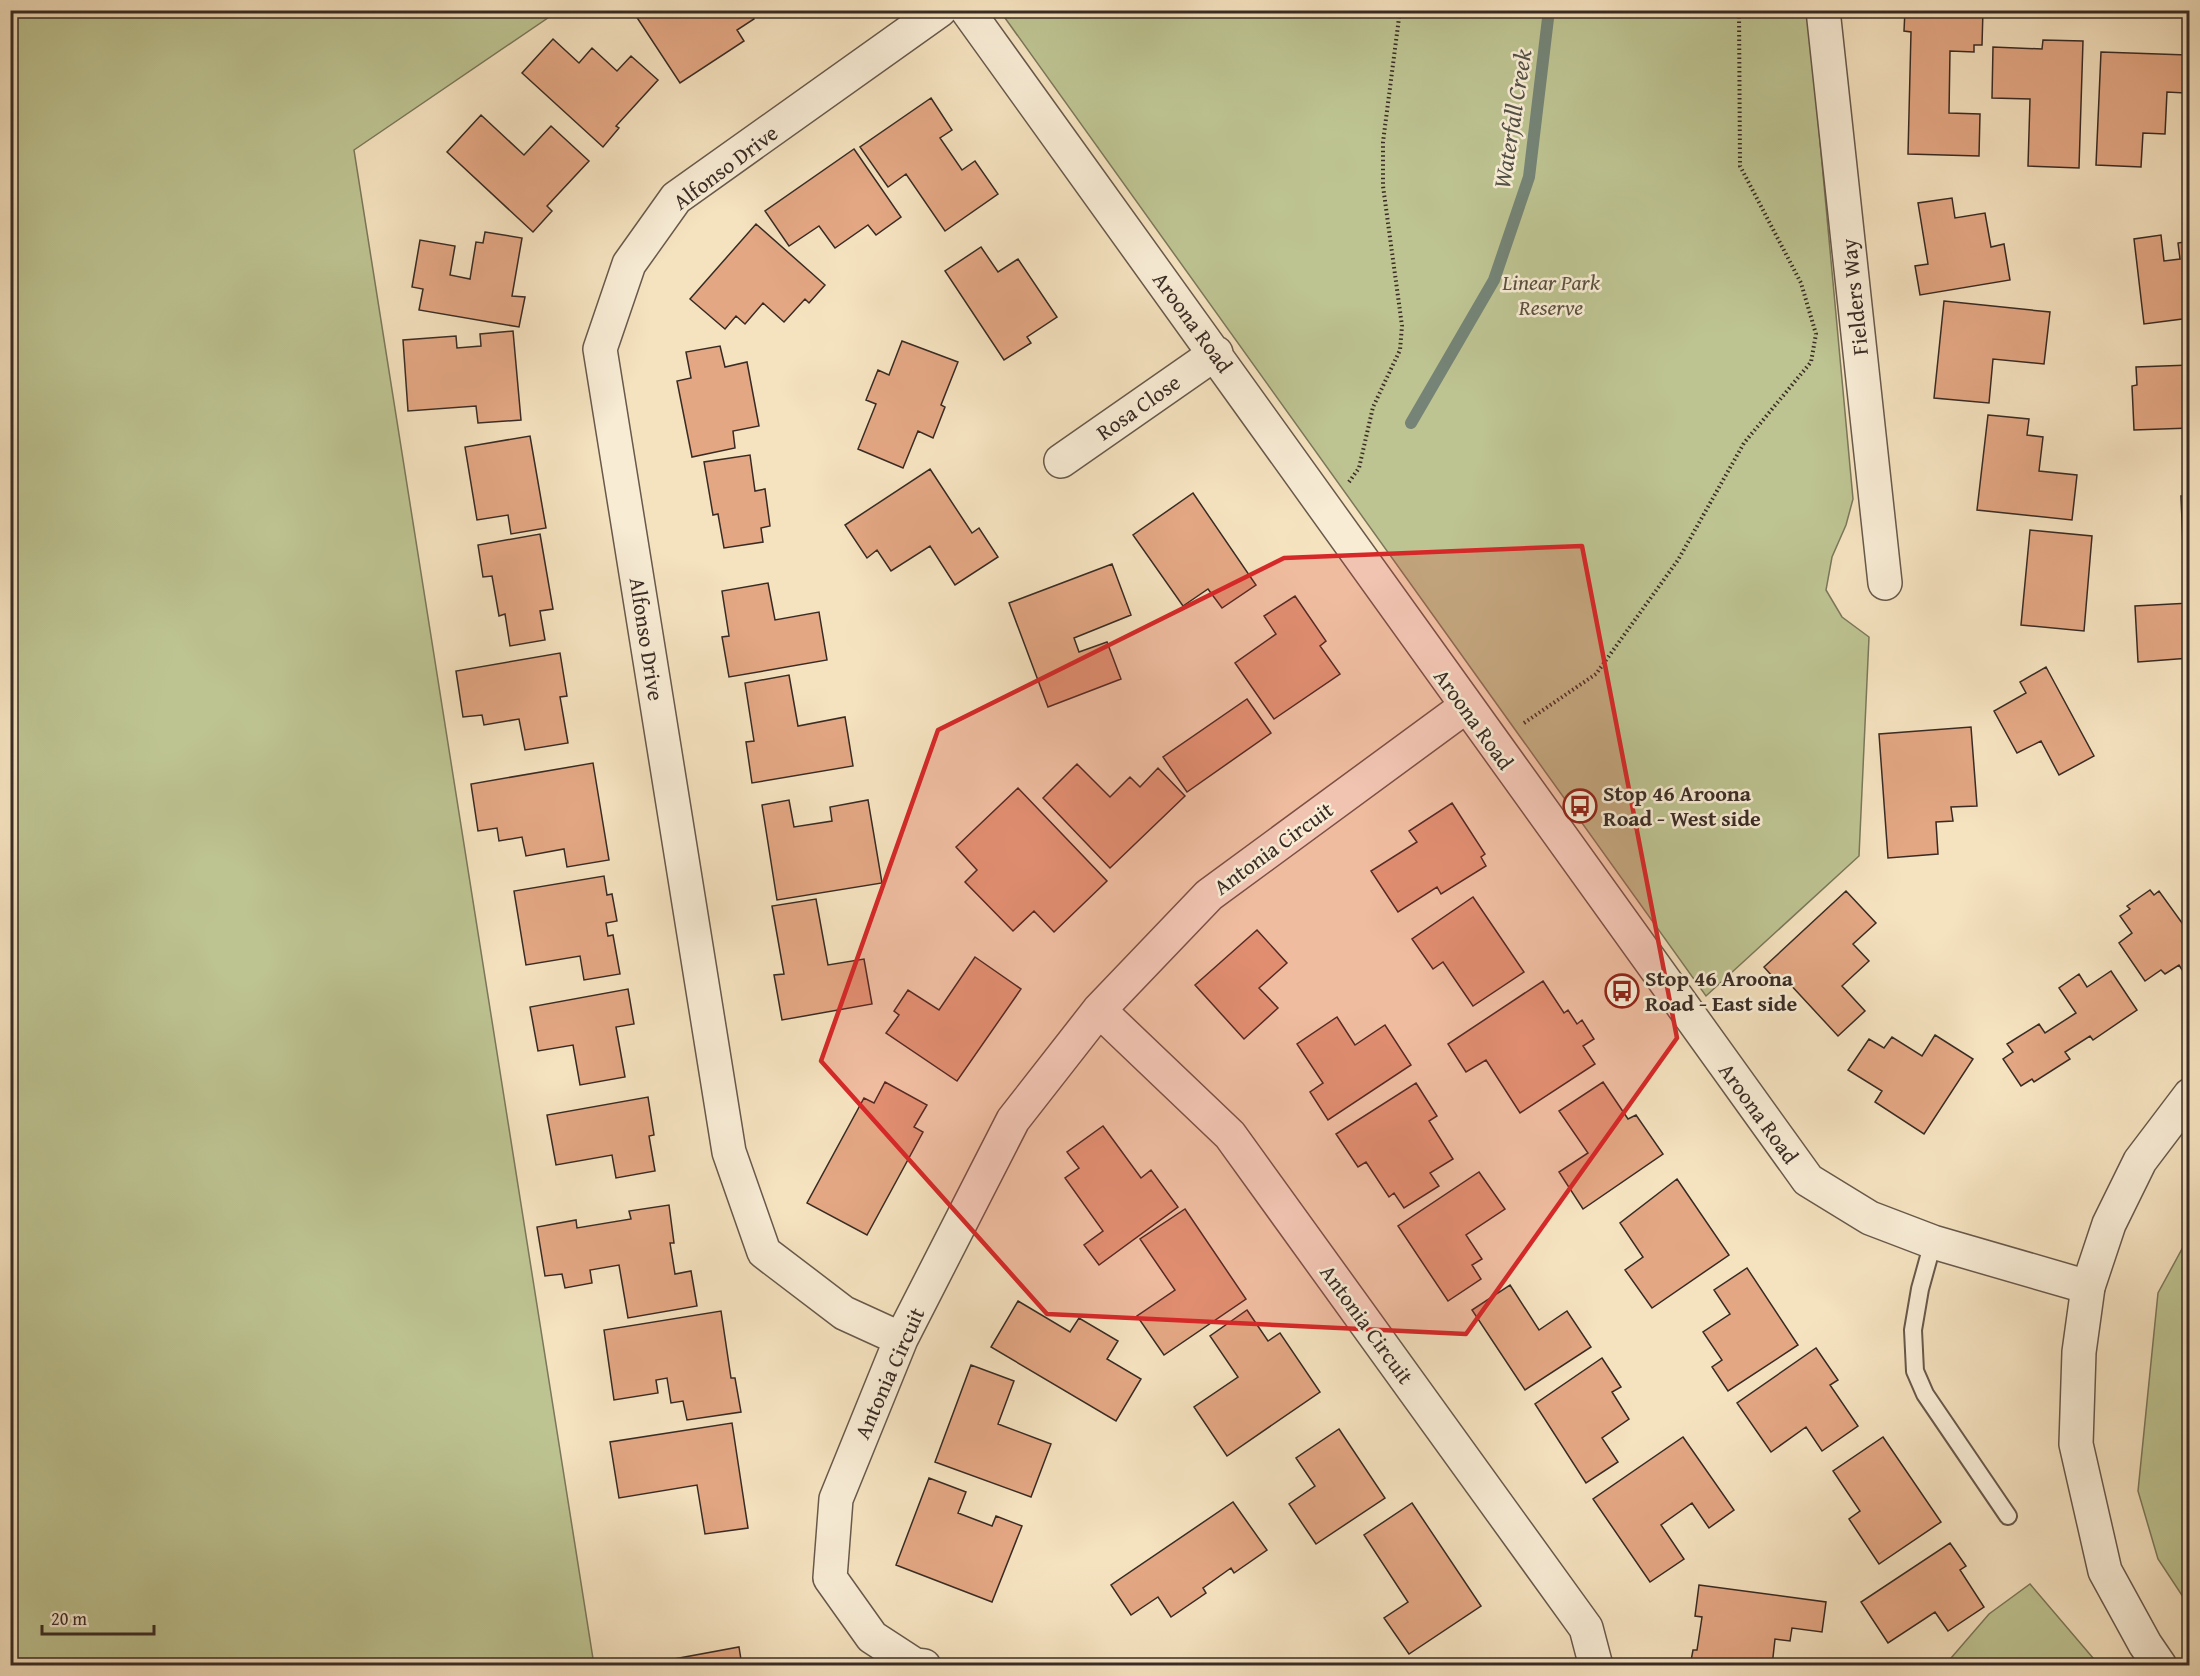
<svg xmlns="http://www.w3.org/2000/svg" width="2200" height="1676" viewBox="0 0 2200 1676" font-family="'Gentium Book Plus',serif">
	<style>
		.green { fill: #bdc391; stroke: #7b775a; stroke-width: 1.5 }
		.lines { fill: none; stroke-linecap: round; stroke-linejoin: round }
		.stream { stroke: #758476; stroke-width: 12 }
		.building { fill: #e3a783; stroke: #392b24; stroke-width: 1.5 }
		.service-casing { stroke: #68594b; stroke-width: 20 }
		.minor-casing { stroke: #68594b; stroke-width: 36 }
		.tertiary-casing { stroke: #68594b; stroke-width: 36 }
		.path { stroke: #392b24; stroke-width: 4; stroke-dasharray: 1.5 3; stroke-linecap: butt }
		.service { stroke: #f8ecd5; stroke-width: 16 }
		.minor { stroke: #f8ecd5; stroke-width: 33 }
		.tertiary { stroke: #f8ecd5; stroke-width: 33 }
		.marked { fill: #d62828; fill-opacity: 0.2; stroke: #d62828; stroke-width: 4.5; stroke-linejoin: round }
		.labels { text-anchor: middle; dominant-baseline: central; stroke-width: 5; stroke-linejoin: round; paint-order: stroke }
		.street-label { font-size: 22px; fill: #392b24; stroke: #f8ecd5 }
		.park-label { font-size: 22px; font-style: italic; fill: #5a513f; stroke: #f8ecd5 }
		.poi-label { font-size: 22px; font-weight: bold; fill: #392b24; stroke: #f8ecd5; text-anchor: start }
		.water-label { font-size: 24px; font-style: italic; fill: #525046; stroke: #f8ecd5 }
	</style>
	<rect width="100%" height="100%" fill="#f5e2bf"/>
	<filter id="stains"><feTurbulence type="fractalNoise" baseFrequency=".00333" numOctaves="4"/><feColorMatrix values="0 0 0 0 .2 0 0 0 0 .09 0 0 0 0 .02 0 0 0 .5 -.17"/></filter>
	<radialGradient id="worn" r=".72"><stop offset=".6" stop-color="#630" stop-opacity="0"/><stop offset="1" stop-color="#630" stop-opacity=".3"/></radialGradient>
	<path class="green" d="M11,10L558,11L354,150L594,1665H11Z
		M1000,11H1808L1853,499L1846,525L1832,557L1826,590L1842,617L1869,637L1859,856L1706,996Z
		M2189,1236V1606L2158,1559L2138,1491L2158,1293Z
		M2030,1584L2099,1665H1945L1989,1614Z"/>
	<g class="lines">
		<path class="stream" d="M1411,423L1494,280L1529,177L1549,10"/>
	</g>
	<path class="building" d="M632,10H749L754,19L737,30L744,41L680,83Z
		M1905,10H1983L1982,45H1974V52L1950,51L1949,113L1980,114L1979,156L1908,154L1911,32L1904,31Z
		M553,39L579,63L592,48L617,71L631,56L658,80L616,126L619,128L603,147L522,73Z
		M2043,40L2083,41L2079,168L2028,166L2030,99L1992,98L1993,47L2042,49Z
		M2101,52L2187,55L2185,93L2167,92L2165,134L2143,133L2141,167L2096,165Z
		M931,98L952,130L940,138L962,170L975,161L998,194L945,231L906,174L888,187L860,147Z
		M481,115L524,155L551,126L589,161L547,206L552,211L533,232L447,152Z
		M854,149L901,217L876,235L868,225L835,248L819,226L789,246L765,211Z
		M1952,198L1955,218L1985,213L1991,247L2004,244L2010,280L1920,295L1915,266L1928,264L1918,203Z
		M756,224L825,285L809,303L805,299L784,322L763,303L745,324L736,316L725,329L690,299Z
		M485,232L522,238L512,296L525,297L519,327L419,310L423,289L412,287L420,240L455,246L450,275L470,279L476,242L483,243Z
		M2161,235L2164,261L2180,259L2178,243L2190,241V318L2144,324L2134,239Z
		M981,247L998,272L1018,259L1057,317L1027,337L1031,343L1004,360L945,271Z
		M1944,301L2050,312L2044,364L1993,359L1989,403L1934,398Z
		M513,331L521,420L478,423L476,406L408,411L403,340L456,336L457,348L481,346L480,334Z
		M902,341L958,362L941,405L945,407L933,438L918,431L903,468L858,449L876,404L866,400L878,370L889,375Z
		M720,346L725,367L747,362L759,426L733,431L735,448L692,457L677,381L691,378L686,352Z
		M2190,365V428L2134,430L2132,386L2137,385L2136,367Z
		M1988,415L2029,419L2027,435L2043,437L2039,471L2077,475L2072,520L1977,510Z
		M530,436L546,528L511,534L508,515L477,520L465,447Z
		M750,455L755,491L765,489L770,526L761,528L763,542L724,548L718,514L713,515L704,462Z
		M930,469L972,533L979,528L998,557L955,585L930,546L891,571L877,550L867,558L845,525Z
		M1193,493L1256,585L1222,608L1208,589L1183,606L1133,535Z
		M2181,496H2190V544L2183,545Z
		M2030,530L2092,536L2084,631L2021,625Z
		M540,534L553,609L540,611L545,640L510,646L505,614L499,616L492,576L483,577L478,545Z
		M1112,564L1131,615L1074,638L1079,652L1107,642L1121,679L1048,707L1009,603Z
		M768,583L775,620L819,612L827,660L729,677L722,637L729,636L722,591Z
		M1295,596L1326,641L1320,646L1340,674L1274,719L1235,663L1276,634L1264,616Z
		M2190,603V658L2138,662L2135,606Z
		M560,653L567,696L560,697L568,743L525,750L519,719L484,725L482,715L463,717L456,671Z
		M2046,667L2094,756L2059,775L2041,741L2017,753L1994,711L2026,693L2020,682Z
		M789,675L798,726L845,717L853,766L752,783L746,742L754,741L745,683Z
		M1247,699L1271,733L1187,792L1163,757Z
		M1971,727L1977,806L1951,807L1953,821L1936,822L1938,854L1888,858L1879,734Z
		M593,763L609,860L567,867L564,849L526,856L522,837L499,841L497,828L478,831L471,784Z
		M1077,764L1110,797L1130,777L1140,787L1158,768L1185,796L1110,868L1043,798Z
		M1018,788L1107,881L1054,932L1034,911L1013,931L965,882L977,870L956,847Z
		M789,800L794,827L832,821L830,807L868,800L882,883L777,900L762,805Z
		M1452,803L1485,854L1481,857L1486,866L1441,894L1437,887L1398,912L1371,871L1417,842L1409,831Z
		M604,876L607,895L612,894L617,921L606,923L608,936L613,935L620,974L584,980L580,956L526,965L514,891Z
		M2150,890L2154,895L2159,891L2190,934V969L2184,973L2179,965L2165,974L2161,970L2145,981L2119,943L2132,933L2120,916L2130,909L2127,906Z
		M1846,891L1876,923L1853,944L1869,961L1842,986L1865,1011L1838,1036L1788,982L1782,987L1764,967Z
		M1473,897L1524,972L1473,1006L1443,962L1433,969L1412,939Z
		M816,899L828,965L864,959L872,1004L782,1020L774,975L784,974L772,906Z
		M1257,930L1287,963L1259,988L1278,1008L1244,1039L1195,985Z
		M975,957L1021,989L957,1081L886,1033L899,1015L894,1011L908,990L939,1010Z
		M2111,971L2137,1010L2093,1040L2090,1036L2065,1052L2070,1059L2034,1082L2032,1079L2021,1086L2003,1059L2013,1052L2007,1044L2039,1024L2045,1033L2076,1013L2059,988L2079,974L2087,987Z
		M1543,981L1564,1013L1568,1010L1577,1024L1582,1020L1594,1039L1583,1046L1595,1064L1520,1113L1486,1060L1466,1072L1448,1044Z
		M628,989L634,1024L616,1027L625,1077L580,1085L573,1045L538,1051L530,1007Z
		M1337,1017L1355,1045L1385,1025L1411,1065L1328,1120L1310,1092L1323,1083L1297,1044Z
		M1935,1035L1973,1059L1924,1134L1875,1102L1882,1091L1848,1070L1869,1039L1884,1048L1892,1037L1922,1056Z
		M885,1082L927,1105L914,1127L923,1132L867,1235L807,1203L864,1098L874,1103Z
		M1603,1082L1628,1119L1636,1115L1663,1154L1583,1209L1559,1172L1588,1153L1559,1111Z
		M1416,1083L1437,1116L1429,1121L1453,1159L1430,1173L1439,1186L1404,1208L1394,1193L1389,1197L1366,1162L1358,1167L1336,1134Z
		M648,1097L654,1135L649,1136L655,1171L616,1178L612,1155L556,1165L547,1115Z
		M1103,1126L1141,1178L1151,1170L1178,1207L1099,1265L1084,1245L1103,1231L1065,1178L1079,1168L1067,1152Z
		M1479,1172L1505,1209L1466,1235L1482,1259L1472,1265L1481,1279L1448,1301L1398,1226Z
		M1677,1179L1729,1255L1652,1308L1625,1270L1643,1257L1620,1223Z
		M669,1205L674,1243H670L675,1274L691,1271L697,1306L628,1318L619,1265L590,1270L592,1283L565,1288L562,1274L545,1276L537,1227L576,1220L577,1228L631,1219L629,1211Z
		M1185,1209L1246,1299L1164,1355L1137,1316L1175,1290L1140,1239Z
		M1747,1268L1798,1345L1728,1391L1712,1367L1722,1360L1703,1332L1730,1314L1714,1290Z
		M1510,1285L1539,1330L1567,1311L1591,1347L1525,1390L1472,1310Z
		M1018,1301L1070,1332L1079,1318L1118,1341L1107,1359L1141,1379L1116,1421L991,1347Z
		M1247,1310L1268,1341L1280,1333L1320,1392L1227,1456L1194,1407L1238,1377L1210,1336Z
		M721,1311L731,1378H735L741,1412L687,1420L683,1401L671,1403L667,1378L656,1380L658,1393L614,1400L604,1330Z
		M1816,1348L1838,1380L1830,1385L1858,1426L1822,1451L1806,1427L1771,1452L1737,1403Z
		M1602,1358L1621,1387L1612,1392L1629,1419L1602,1438L1618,1462L1586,1483L1535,1404Z
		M971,1365L1014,1381L998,1424L1051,1444L1031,1497L935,1462Z
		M732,1423L748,1528L705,1534L697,1485L619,1498L610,1442Z
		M1339,1429L1385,1498L1316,1544L1289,1504L1315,1486L1296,1458Z
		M1683,1437L1734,1510L1709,1528L1692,1503L1661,1525L1684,1559L1650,1582L1593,1499Z
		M1883,1437L1941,1522L1879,1564L1849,1519L1860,1511L1833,1471Z
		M929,1478L966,1492L958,1513L992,1526L996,1516L1022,1526L992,1602L896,1565Z
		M1233,1502L1267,1550L1234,1573L1231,1568L1203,1588L1206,1593L1171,1617L1158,1597L1131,1615L1111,1585Z
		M1412,1503L1481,1606L1409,1654L1384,1618L1408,1602L1364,1535Z
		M1950,1543L1966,1566L1960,1570L1984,1607L1948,1631L1935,1612L1888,1643L1861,1602Z
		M1699,1585L1826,1602L1822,1632L1792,1628L1790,1641L1775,1639L1772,1666H1690L1693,1650H1697L1702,1617L1695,1616Z
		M739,1647L742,1666H636Z"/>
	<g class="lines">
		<g class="service-casing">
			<path id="service" d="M1933,1242L1920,1289L1913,1330L1915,1371L1925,1394L2008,1516"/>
		</g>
		<g class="minor-casing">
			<path id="minor" d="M967,10L1808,1180L1870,1218L1933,1242L2088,1287
				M1823,10L1885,583
				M1061,461L1216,353
				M1099,1010L1230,1135L1586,1628L1596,1666
				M901,1339L844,1313L764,1252L729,1152L600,349L629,264L676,198L940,10
				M924,1666L915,1665L872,1637L830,1578L836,1499L901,1339L1013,1120L1099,1010L1209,895L1465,707"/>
		</g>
		<g class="tertiary-casing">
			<path id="tertiary" d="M2160,1666L2145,1644L2105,1571L2076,1444L2079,1352L2088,1287L2109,1224L2140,1161L2190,1095"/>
		</g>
		<path class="path" d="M1349,482L1359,468L1373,407L1400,350L1402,326L1383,186V142L1400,10
			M1524,723L1596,674L1678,560L1744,443L1811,362L1816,334L1801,283L1740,166L1739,10"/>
		<use href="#service" class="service"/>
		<use href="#minor" class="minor"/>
		<use href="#tertiary" class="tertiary"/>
	</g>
	<path class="marked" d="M1582,546L1677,1038L1466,1334L1047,1314L821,1061L938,730L1284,558Z"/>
	<defs>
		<g id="bus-ring" transform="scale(1.725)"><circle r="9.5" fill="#f8ecd5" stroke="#8f2418" stroke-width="1.5"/><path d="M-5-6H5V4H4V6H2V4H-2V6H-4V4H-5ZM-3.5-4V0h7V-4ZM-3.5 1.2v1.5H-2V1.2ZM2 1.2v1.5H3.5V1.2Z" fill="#8f2418"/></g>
	</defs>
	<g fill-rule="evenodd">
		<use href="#bus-ring" x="1580" y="806"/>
		<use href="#bus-ring" x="1622" y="991"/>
	</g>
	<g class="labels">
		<g class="street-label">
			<text transform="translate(725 167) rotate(-37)">Alfonso Drive</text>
			<text transform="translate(1854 297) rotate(-96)">Fielders Way</text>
			<text transform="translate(1193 322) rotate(54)">Aroona Road</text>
			<text transform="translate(1138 407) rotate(-35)">Rosa Close</text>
			<text transform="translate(647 639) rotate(81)">Alfonso Drive</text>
			<text transform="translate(1474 719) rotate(54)">Aroona Road</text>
			<text transform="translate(1273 848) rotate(-36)">Antonia Circuit</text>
			<text transform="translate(1759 1113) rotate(54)">Aroona Road</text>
			<text transform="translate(1367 1324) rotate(54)">Antonia Circuit</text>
			<text transform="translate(889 1373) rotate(-66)">Antonia Circuit</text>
		</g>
		<g class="park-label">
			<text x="1551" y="282">Linear Park<tspan x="1551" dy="25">Reserve</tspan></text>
		</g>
		<g class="poi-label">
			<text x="1603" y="793">Stop 46 Aroona<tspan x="1603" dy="25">Road - West side</tspan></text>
			<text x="1645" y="978">Stop 46 Aroona<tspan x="1645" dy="25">Road - East side</tspan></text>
		</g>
		<g class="water-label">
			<text transform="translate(1512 119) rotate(-81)">Waterfall Creek</text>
		</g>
	</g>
	<rect width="2200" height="1676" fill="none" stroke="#f5e2bf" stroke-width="36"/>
	<rect x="12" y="12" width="2176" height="1652" fill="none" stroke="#392b24" stroke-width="3"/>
	<rect x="18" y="18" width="2164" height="1640" fill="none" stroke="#392b24" stroke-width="1.5"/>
	<path d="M42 1625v9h112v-9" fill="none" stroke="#392b24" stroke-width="3"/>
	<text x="51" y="1625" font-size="18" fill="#392b24" stroke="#f8ecd5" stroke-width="4.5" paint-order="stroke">20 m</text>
	<rect width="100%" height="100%" filter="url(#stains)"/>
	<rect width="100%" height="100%" fill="url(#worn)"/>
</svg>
